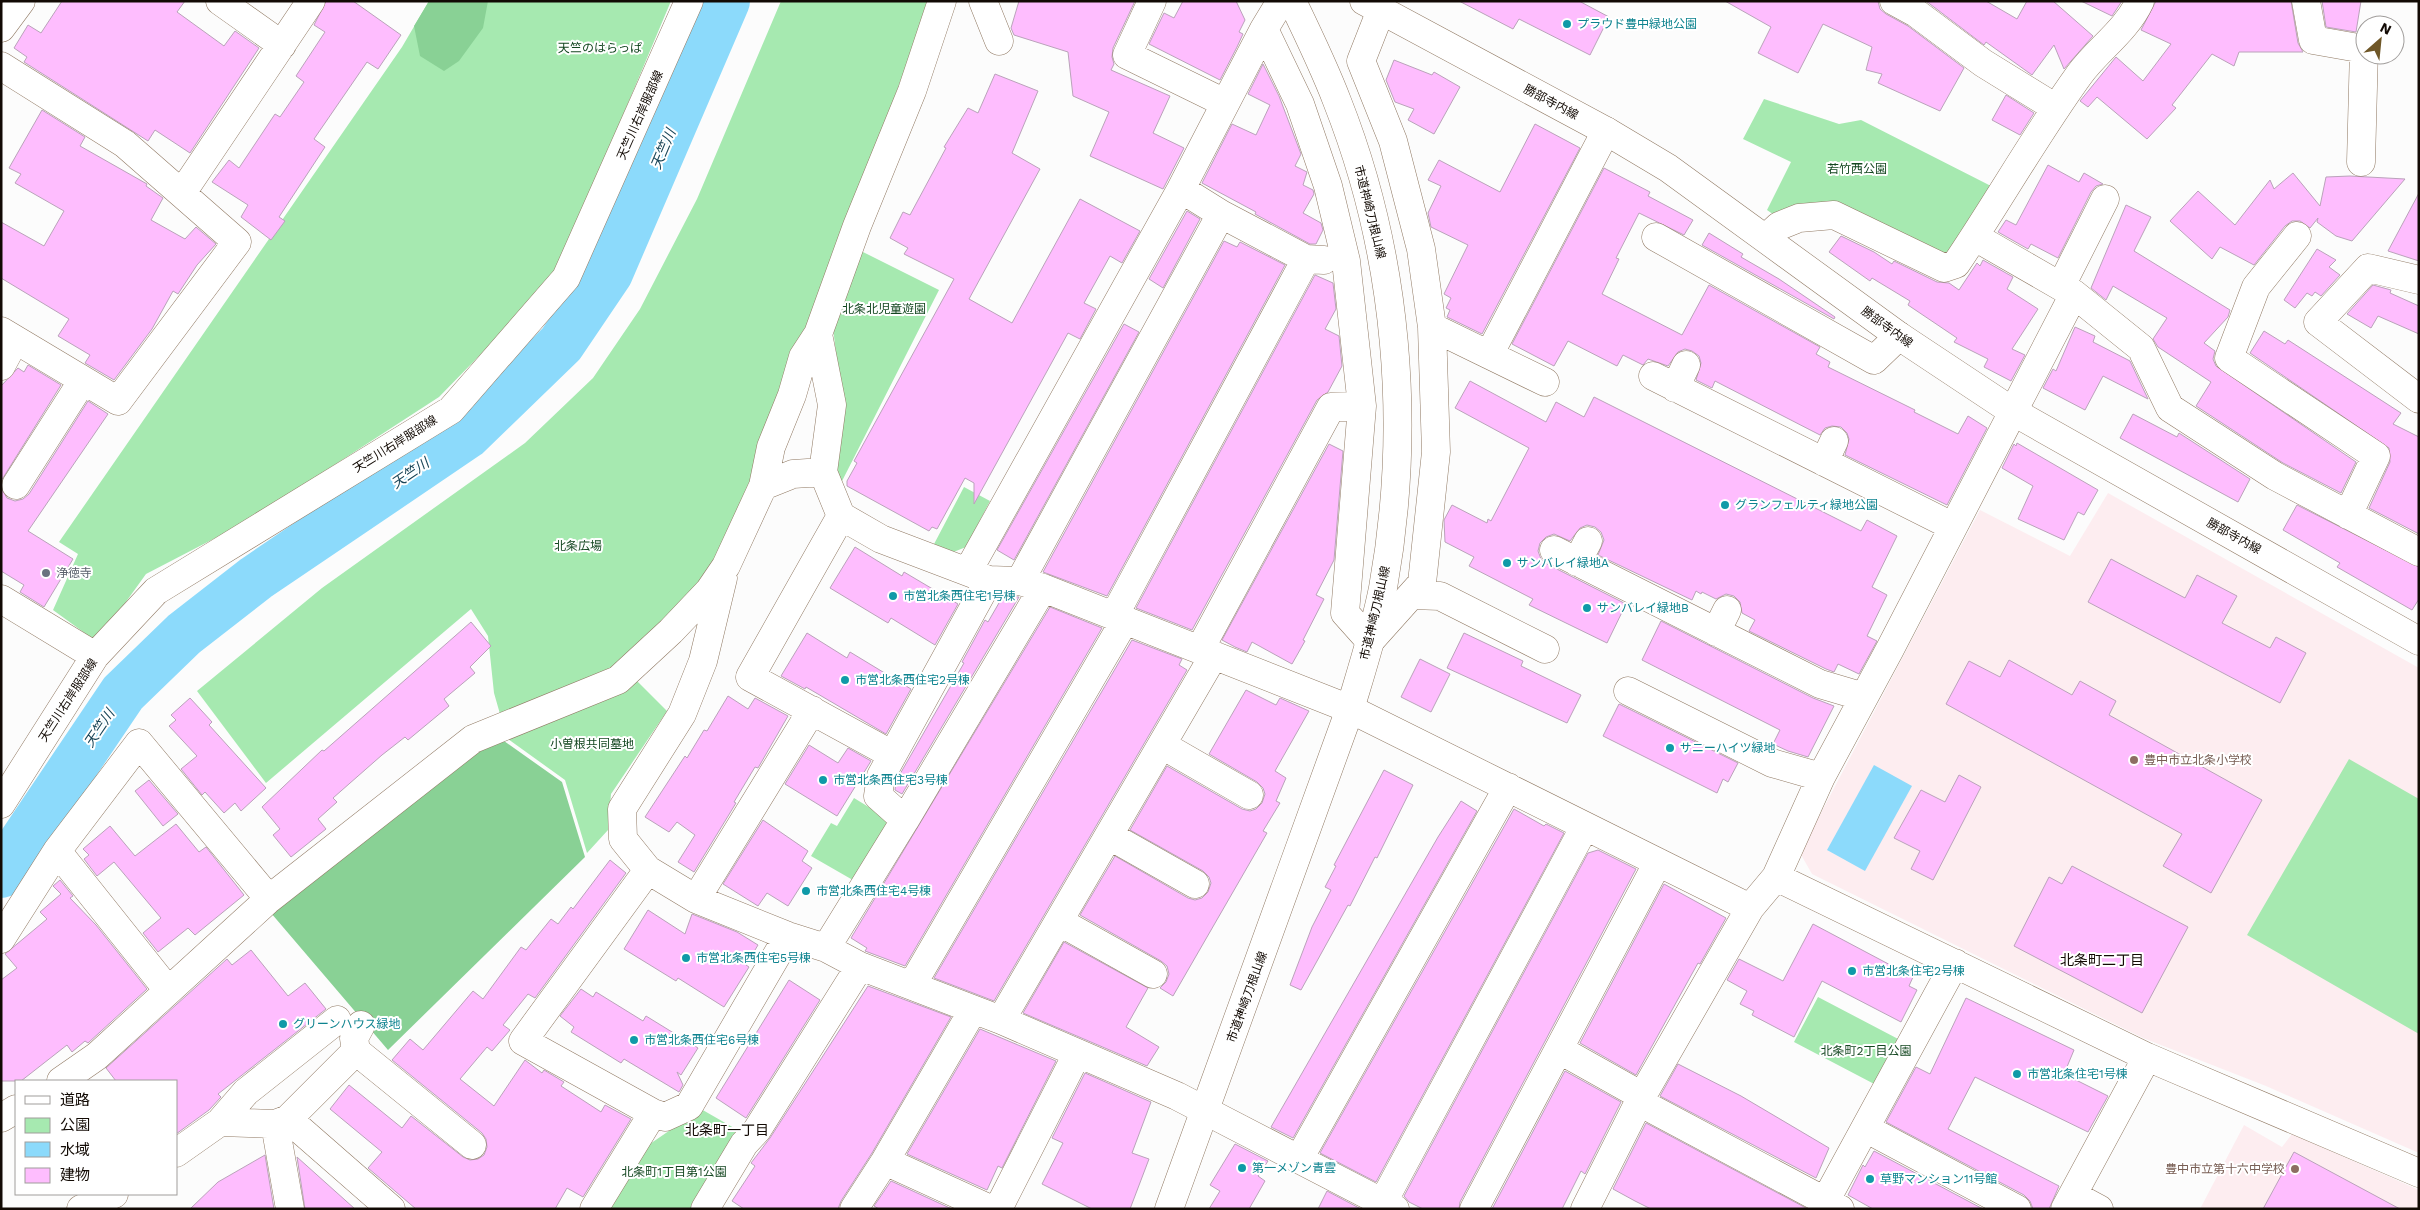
<svg xmlns="http://www.w3.org/2000/svg" width="2420" height="1210" viewBox="0 0 2420 1210" font-family="'Work Sans','Noto Sans JP',sans-serif">
	<style>
		.education { fill: #fdedf0 }
		.green { fill: #a6e9b0 }
		.forest { fill: #89d195 }
		.water { fill: #8cdafb }
		.lines { fill: none; stroke-linecap: round; stroke-linejoin: round }
		.river { stroke: #8cdafb; stroke-width: 48 }
		.building { fill: #febdfe; stroke: #baa2ba }
		.street-casing { stroke: #917a64; stroke-width: 29 }
		.secondary-casing { stroke: #917a64; stroke-width: 29 }
		.street { stroke: #fff; stroke-width: 28 }
		.secondary { stroke: #fff; stroke-width: 28 }
		.culture-dot { fill: #0f9aa8; stroke: #fff; stroke-width: 2 }
		.worship-dot { fill: #6b7280; stroke: #fff; stroke-width: 2 }
		.education-dot { fill: #8d6e63; stroke: #fff; stroke-width: 2 }
		.labels { text-anchor: middle; dominant-baseline: central; stroke-width: 4; stroke-linejoin: round; paint-order: stroke }
		.culture-label { font-size: 12px; fill: #0d838f; stroke: #fff; text-anchor: start }
		.park-label { font-size: 12px; fill: #144721; stroke: #fff }
		.street-label { font-size: 12px; fill: #120a04; stroke: #fff }
		.worship-label { font-size: 12px; fill: #5b616d; stroke: #fff; text-anchor: start }
		.education-label { font-size: 12px; fill: #785e54; stroke: #fff; text-anchor: start }
		.water-label { font-size: 14px; font-style: italic; fill: #1a4658; stroke: #fff }
		.neighbourhood-label { font-size: 14px; fill: #120a04; stroke: #fff }
	</style>
	<rect width="100%" height="100%" fill="#fcfcfc"/>
	<path class="education" d="M2108,493L2419,668V1153L2266,1086L2143,1038L1812,874L1800,853L1980,510L2070,556Z
		M2244,1125L2282,1147L2292,1134L2419,1190V1209H2200Z"/>
	<path class="green" d="M429,1H671L554,279L439,397L248,521L146,574L97,642L53,610L78,554L59,542L402,47Z
		M781,1H931L828,271L752,492L703,587L612,671L502,721L494,693L488,636L471,609L266,783L197,691L322,588L525,443L593,378L640,309L697,199Z
		M1764,99L1839,124L1861,120L1991,186L1955,253L1942,258L1837,209L1777,217L1767,210L1791,162L1743,139Z
		M861,251L939,290L839,487L833,479L839,381L833,327Z
		M964,487L990,501L966,547L951,553L933,546Z
		M636,680L667,711L611,794L608,830L587,853L565,780L501,734Z
		M2349,759L2419,799V1034L2247,935Z
		M854,798L885,817L889,831L858,883L811,856L831,823L837,826Z
		M1818,997L1902,1041L1878,1086L1794,1042Z
		M701,1109L741,1132L695,1209H607L644,1148Z"/>
	<path class="forest" d="M429,1H488L483,28L459,61L444,71L420,56L414,26Z
		M497,736L562,782L585,857L388,1050L271,913Z"/>
	<path class="water" d="M1874,765L1912,786L1865,871L1827,850Z"/>
	<g class="lines">
		<path class="river" d="M1,874L123,693L184,634L256,578L467,435L561,344L609,273L726,1"/>
	</g>
	<path class="building" d="M62,1H185L177,12L224,46L235,31L259,48L190,153L155,130L148,141L24,62L27,57L14,48L28,25L41,33Z
		M326,1H353L401,35L378,69L367,62L314,139L325,147L279,217L285,221L271,240L241,217L248,205L212,182L229,160L239,168L275,114L280,117L304,82L296,76L325,32L314,25Z
		M1019,1H1135L1113,48L1112,57L1114,64L1111,70L1170,96L1153,133L1184,148L1163,189L1090,156L1109,112L1073,96L1068,52L1014,35L1011,28Z
		M1183,1H1236L1245,20L1239,32L1243,34L1237,47L1220,80L1149,44L1164,13L1174,18Z
		M1459,1H1579L1609,17L1590,55L1519,19L1513,29Z
		M1725,1H1878L1880,9L1886,14L1908,26L1964,68L1940,111L1878,83L1882,74L1866,70L1872,47L1823,24L1798,73L1758,53L1771,27Z
		M1926,1H1986L2017,19L2027,1H2053L2093,36L2064,69L2054,45L2032,75L1986,42L1984,45Z
		M2081,1H2122L2112,16Z
		M2156,1H2291L2298,43L2303,52H2239L2234,66L2212,54L2172,105L2176,108L2147,139L2097,97L2088,107L2080,101L2116,57L2143,81L2171,44L2141,30Z
		M2322,1H2361L2356,32L2326,27Z
		M1394,60L1432,75L1434,72L1460,87L1434,134L1408,120L1414,109L1395,102L1386,80Z
		M1263,64L1279,96L1301,154L1295,166L1307,172L1303,185L1313,190L1314,194L1303,213L1321,223L1323,230L1316,244H1310L1255,214L1256,212L1202,183L1232,124L1256,135L1270,105L1248,94Z
		M995,74L1038,91L1012,153L1040,169L969,299L1012,323L1080,199L1140,231L1122,263L1110,256L1084,303L1096,309L1080,339L1068,333L974,504V483L965,478L937,529L932,527L929,531L847,486V481L857,463L854,461L954,279L904,254L908,248L890,238L903,212L910,215L946,148L944,147L968,108L978,113Z
		M2006,95L2034,113L2020,135L1992,120Z
		M42,110L85,137L80,146L147,184L146,186L163,198L151,220L185,239L196,227L216,244L197,265L178,294L173,291L152,329L114,380L85,363L90,355L58,336L69,319L1,278V222L44,246L64,211L15,183L21,174L9,168Z
		M1535,124L1580,148L1482,334L1447,317L1450,310L1446,308L1451,298L1444,294L1468,245L1431,227L1428,213L1441,186L1428,180L1439,160L1500,192Z
		M2048,165L2079,182L2084,173L2103,184L2096,186L2091,192L2058,258L2031,244L2028,249L1998,232L2006,220L2016,225Z
		M1604,168L1650,192L1648,196L1693,220L1684,235L1639,213L1616,258L1619,259L1602,294L1682,335L1709,285L1820,347L1816,354L1830,362L1828,367L1915,410L1914,412L1958,434L1968,416L1987,428L1947,505L1845,455L1849,439L1847,433L1841,427L1832,426L1825,428L1820,435L1715,381L1712,388L1696,380L1701,363L1699,356L1692,351L1685,349L1678,352L1668,366L1648,359L1643,365L1623,355L1617,366L1568,341L1554,366L1512,344Z
		M2293,173L2320,206L2326,177L2350,176L2405,179L2352,241L2336,236L2317,222L2318,218L2310,228L2300,221H2292L2285,226L2254,265L2220,247L2212,259L2170,221L2198,191L2235,225L2270,180L2274,189Z
		M2419,193V261L2388,251Z
		M2126,205L2151,217L2134,251L2230,310L2228,317L2204,343L2215,351L2213,359L2216,366L2356,462L2341,493L2283,463L2196,406L2211,382L2158,347L2153,339L2167,318L2113,286L2106,300L2091,288Z
		M1187,211L1200,219L1163,288L1149,279Z
		M1709,233L1743,254L1741,257L1779,279L1835,317L1834,319L1702,245Z
		M1841,236L1874,252L1892,264L1894,261L1937,282L1949,283L1959,290L1977,263L1980,266L1983,260L2013,277L2007,289L2038,309L2012,349L2025,355L2011,381L1984,367L1988,359L1954,342L1957,338L1908,305L1910,301L1872,278L1870,281L1829,252Z
		M1224,241L1237,247L1240,242L1285,265L1107,596L1043,572Z
		M2317,249L2336,260L2329,267L2340,275L2321,296L2315,292L2312,296L2307,293L2295,308L2284,300Z
		M1315,275L1333,283L1336,309L1325,329L1339,336L1342,366L1328,392L1317,400L1192,630L1136,608Z
		M2373,285L2391,290L2390,293L2419,306V334L2378,316L2371,328L2347,314Z
		M1124,324L1139,332L1014,560L997,550Z
		M2075,327L2095,336L2093,342L2130,361L2148,399L2103,376L2085,410L2043,388L2053,369L2056,371Z
		M2264,331L2285,344L2288,340L2401,413L2393,424L2419,437V534L2369,508L2390,462L2389,448L2250,353Z
		M28,365L61,385L1,481V386L18,368L24,372Z
		M1470,381L1546,422L1556,402L1584,417L1594,397L1861,531L1867,520L1897,536L1872,587L1887,595L1867,636L1877,641L1859,674L1838,664L1834,672L1826,669L1749,631L1755,620L1742,613L1740,602L1734,596L1726,594L1716,599L1702,592L1701,594L1696,591L1692,600L1598,555L1604,540L1601,532L1595,527L1587,525L1580,528L1570,541L1554,534L1546,537L1540,543L1538,551L1541,559L1547,564L1626,604L1607,643L1529,605L1533,599L1469,566L1474,557L1445,542L1444,520L1452,505L1487,523L1488,519L1491,521L1529,448L1455,408Z
		M88,401L108,414L28,531L73,559L44,607L20,592L24,585L1,571V488L7,498L15,501L23,499L29,494Z
		M2133,414L2177,437L2179,433L2250,479L2238,502L2120,438Z
		M2017,443L2098,490L2084,515L2078,512L2064,540L2018,519L2033,486L2002,468L2014,444L2016,446Z
		M1329,444L1343,451L1334,560L1316,595L1324,599L1303,640L1305,641L1292,664L1252,642L1247,652L1235,647L1222,640Z
		M2297,505L2419,567V599L2412,610L2337,567L2340,563L2283,530Z
		M855,547L902,576L904,572L958,604L935,645L891,618L888,623L830,588Z
		M2111,559L2185,598L2197,575L2237,596L2222,623L2270,648L2276,637L2306,653L2280,703L2088,602Z
		M1003,596L1019,597L902,794L895,790L896,781L964,663L962,662L985,620L988,622Z
		M1050,607L1102,628L905,966L865,951L867,948L851,938Z
		M1661,621L1813,698L1834,706L1808,757L1788,751L1773,744L1780,730L1642,660Z
		M471,622L491,646L470,667L475,673L444,699L449,706L408,740L405,737L382,755L333,798L337,802L318,819L326,829L291,857L273,835L280,829L262,807L322,750L324,751Z
		M807,633L847,658L850,652L911,689L886,734L806,687L805,689L781,676Z
		M1464,633L1523,661L1521,666L1581,695L1567,723L1447,668Z
		M1132,640L1182,659L1179,665L1187,670L994,1001L934,978Z
		M1420,659L1450,674L1431,712L1401,697Z
		M2009,660L2072,695L2080,681L2116,701L2109,715L2262,800L2211,893L2163,866L2182,834L1946,704L1969,661L2000,677Z
		M1246,690L1276,705L1280,698L1309,711L1275,771L1286,778L1276,801L1280,803L1263,831L1267,833L1173,996L1160,988L1166,982L1169,974L1167,966L1161,961L1080,915L1115,856L1188,898L1195,900L1202,898L1208,892L1211,883L1209,877L1203,871L1130,830L1167,766L1242,809L1250,811L1256,809L1262,803L1265,794L1263,788L1257,782L1209,754Z
		M728,696L748,709L755,698L788,716L758,768L755,767L734,802L736,803L694,872L678,862L695,835L677,822L669,832L645,817L685,756L687,758L704,730L707,731Z
		M190,698L212,722L209,725L266,788L241,811L235,803L224,813L205,792L202,795L181,769L197,756L169,726L176,720L171,715Z
		M1619,704L1738,763L1728,782L1723,779L1717,793L1603,736Z
		M809,745L838,763L848,748L871,761L837,816L785,784Z
		M1384,770L1413,785L1377,858L1375,857L1350,906L1348,905L1301,990L1290,985L1312,927L1331,890L1325,887L1336,866L1334,865Z
		M1959,775L1981,787L1933,880L1911,869L1920,851L1894,838L1921,790L1945,802Z
		M149,780L178,814L163,826L135,791Z
		M1461,801L1477,811L1293,1138L1271,1127L1438,837Z
		M1514,809L1544,826L1546,824L1564,833L1376,1182L1320,1153Z
		M763,820L808,851L802,861L812,868L788,906L767,893L758,906L723,884Z
		M176,824L199,852L206,847L244,895L195,935L188,928L158,952L143,933L161,918L114,862L97,876L84,859L89,855L83,849L110,826L135,856Z
		M1598,850L1636,869L1460,1202L1459,1209H1423L1409,1202L1404,1196L1588,853Z
		M610,860L626,873L535,998L528,994L503,1025L510,1030L492,1051L487,1047L460,1079L494,1106L525,1060L542,1073L544,1070L564,1082L561,1086L601,1112L605,1105L631,1119L583,1197L567,1188L555,1209H416L368,1168L382,1152L330,1109L349,1085L402,1128L411,1116L463,1157L470,1160L478,1159L484,1155L487,1147L486,1139L482,1133L392,1060L410,1039L423,1050L473,991L483,999L521,947L526,950L551,919L558,924L571,907L573,909Z
		M2072,866L2188,927L2142,1013L2014,946L2049,877L2062,884Z
		M60,880L73,896L70,898L96,925L147,989L88,1043L85,1041L72,1052L67,1045L21,1081H1V980L17,968L5,954L47,919L40,912L61,894L53,886Z
		M1664,884L1726,918L1700,964L1698,963L1636,1075L1580,1043Z
		M648,910L685,934L692,914L737,932L758,945L746,965L749,967L724,1007L678,978L676,981L624,949Z
		M1813,924L1913,977L1909,986L1917,990L1901,1022L1822,981L1794,1037L1752,1015L1754,1011L1740,1004L1747,991L1727,980L1739,959L1783,981Z
		M1064,942L1148,988L1126,1027L1159,1047L1147,1066L1023,1013Z
		M251,950L288,996L305,983L326,1009L218,1094L221,1097L209,1110L176,1134V1081H116L106,1068L227,959L232,965Z
		M789,980L820,1000L746,1118L716,1098Z
		M868,986L951,1017L872,1153L841,1201L838,1209H744L732,1201L755,1166L751,1163L770,1138Z
		M581,989L593,997L596,992L643,1021L646,1016L698,1048L681,1075L677,1072L683,1085L679,1092L624,1059L621,1063L571,1032L574,1027L560,1016Z
		M1966,998L2074,1050L2064,1074L2108,1096L2088,1132L1975,1077L1948,1129L2059,1186L2049,1209H2033L2030,1201L2024,1195L1886,1122L1916,1067L1930,1074Z
		M980,1029L1056,1061L1002,1168L998,1166L987,1190L907,1154Z
		M1678,1064L1741,1096L1829,1148L1816,1178L1660,1096Z
		M1565,1071L1621,1102L1585,1174L1581,1171L1562,1209H1492Z
		M1085,1073L1151,1102L1132,1153L1149,1159L1130,1209H1092L1042,1184L1063,1143L1052,1138Z
		M1646,1123L1806,1208L1805,1209H1651L1635,1201L1613,1189Z
		M1235,1144L1268,1161L1258,1176L1265,1181L1249,1209H1209L1220,1191L1210,1185Z
		M1874,1151L1983,1209H1873L1848,1195L1863,1165L1865,1167Z
		M2294,1152L2400,1209H2263Z
		M265,1155L274,1209H190L218,1182Z
		M297,1157L355,1209H305Z
		M891,1181L952,1209H879L874,1206Z
		M1327,1191L1361,1209H1318Z"/>
	<g class="lines">
		<g class="street-casing">
			<path id="street" d="M220,1L282,45
				M983,1L999,41
				M1152,1L1127,55L1225,103
				M1281,1L1264,29L1300,104L1328,186L1346,261L1362,406L1345,613L1370,641L1422,583L1436,452L1432,327L1421,249L1393,141L1361,61L1381,10
				M1894,1L1916,13L1983,63L2056,108
				M2306,1L2313,40L2364,49L2361,162
				M1,28L21,1
				M1,66L125,144L237,242L118,401L1,331
				M1181,189L1221,214L1306,259L1324,260
				M182,193L311,1
				M2297,236L2256,287L2229,358L2376,456L2348,515
				M1656,237L1874,360L1899,336
				M1975,237L2074,294L2141,348L2170,408L2275,476L2419,552
				M1766,238L1779,226L1799,218L1834,215L1944,268L1956,264C1998,202 2035,136 2079,75C2098,49 2126,31 2140,1
				M2419,280L2368,268L2318,322L2419,399
				M2061,286L2105,199
				M1432,327L1545,382
				M818,334L832,405L823,472L841,516
				M1490,353L1606,131
				M1,366L15,340
				M1653,376L1952,526
				M1675,388L1686,365
				M1824,462L1834,441
				M16,485L83,380
				M763,486L793,474L823,472
				M1554,550L1820,684L1864,697
				M1577,562L1588,541
				M968,571L1181,189L1264,29
				M723,578L703,661L682,714L622,809L623,839L648,870L696,899L788,936L826,948L860,966L1001,1020L1177,1096L1395,1209
				M1020,581L1221,214
				M1412,595L1440,596L1545,649
				M1,599L95,656
				M1114,616L1306,259
				M1716,632L1727,610
				M1200,649L1331,407L1362,406
				M1628,691L1772,763L1821,777
				M1162,745L1249,795
				M891,754L750,677L841,516L881,539L989,580L1020,581L1043,588L1350,709L1750,908
				M1,804L95,656L156,591L451,410L566,278L689,1
				M905,820L1043,588
				M1110,836L1195,884
				M57,851L167,989
				M648,870L523,1041L653,1113
				M1776,877L2147,1057L2419,1173
				M696,899L812,710
				M1060,922L1153,974
				M1,939L57,851L139,743L269,899
				M826,948L905,820L878,796L881,776L989,580
				M912,985L1125,620
				M1001,1020L1214,655
				M1560,1050L1642,1096
				M356,1051L354,1038L361,1025
				M61,1081L97,1056L269,899L473,739L618,680L671,631L709,591L726,566L763,486L771,447L792,395L803,357L818,334L857,226L912,91L942,1
				M1639,1102L1840,1209
				M1,1118L16,1109
				M288,1119L356,1051L472,1145
				M220,1122L246,1092L337,1020
				M275,1124L290,1209
				M1865,1128L2017,1209
				M176,1153L220,1122L275,1124L288,1119L391,1209
				M1299,1159L1508,787
				M885,1161L990,1209
				M2073,1195L2099,1209
				M1383,1202L1585,826
				M81,1209L114,1194
				M594,1209L653,1113L665,1117L689,1106L788,936
				M705,1209L744,1144L757,1130L860,966
				M854,1209L885,1161L973,1010
				M998,1209L1077,1054
				M1474,1209L1658,862
				M1585,1209L1642,1096L1750,908L1776,877L1821,777L1890,649L2074,294
				M1821,1209L1955,963
				M2065,1209L2147,1057"/>
		</g>
		<g class="secondary-casing">
			<path id="secondary" d="M1364,1L1606,131L1668,168L1899,336L2012,411L2419,641
				M1169,1209L1350,709C1362,669 1375,629 1383,588C1412,426 1398,255 1337,101C1324,67 1308,34 1292,1"/>
		</g>
		<use href="#street" class="street"/>
		<use href="#secondary" class="secondary"/>
	</g>
	<g class="culture-dot">
		<circle cx="1567" cy="24" r="5"/>
		<circle cx="1725" cy="505" r="5"/>
		<circle cx="1507" cy="563" r="5"/>
		<circle cx="893" cy="596" r="5"/>
		<circle cx="1587" cy="608" r="5"/>
		<circle cx="845" cy="680" r="5"/>
		<circle cx="1670" cy="748" r="5"/>
		<circle cx="823" cy="780" r="5"/>
		<circle cx="806" cy="891" r="5"/>
		<circle cx="686" cy="958" r="5"/>
		<circle cx="1852" cy="971" r="5"/>
		<circle cx="283" cy="1024" r="5"/>
		<circle cx="634" cy="1040" r="5"/>
		<circle cx="2017" cy="1074" r="5"/>
		<circle cx="1242" cy="1168" r="5"/>
		<circle cx="1870" cy="1179" r="5"/>
	</g>
	<circle class="worship-dot" cx="46" cy="573" r="5"/>
	<g class="education-dot">
		<circle cx="2134" cy="760" r="5"/>
		<circle cx="2295" cy="1169" r="5"/>
	</g>
	<g class="labels">
		<g class="culture-label">
			<text x="1577" y="24">プラウド豊中緑地公園</text>
			<text x="1735" y="505">グランフェルティ緑地公園</text>
			<text x="1517" y="563">サンバレイ緑地A</text>
			<text x="903" y="596">市営北条西住宅1号棟</text>
			<text x="1597" y="608">サンバレイ緑地B</text>
			<text x="855" y="680">市営北条西住宅2号棟</text>
			<text x="1680" y="748">サニーハイツ緑地</text>
			<text x="833" y="780">市営北条西住宅3号棟</text>
			<text x="816" y="891">市営北条西住宅4号棟</text>
			<text x="696" y="958">市営北条西住宅5号棟</text>
			<text x="1862" y="971">市営北条住宅2号棟</text>
			<text x="293" y="1024">グリーンハウス緑地</text>
			<text x="644" y="1040">市営北条西住宅6号棟</text>
			<text x="2027" y="1074">市営北条住宅1号棟</text>
			<text x="1252" y="1168">第一メゾン青雲</text>
			<text x="1880" y="1179">草野マンション11号館</text>
		</g>
		<g class="park-label">
			<text x="600" y="48">天竺のはらっぱ</text>
			<text x="1857" y="169">若竹西公園</text>
			<text x="884" y="309">北条北児童遊園</text>
			<text x="578" y="546">北条広場</text>
			<text x="592" y="744">小曽根共同墓地</text>
			<text x="1866" y="1051">北条町2丁目公園</text>
			<text x="674" y="1172">北条町1丁目第1公園</text>
		</g>
		<g class="street-label">
			<text transform="translate(1551 102) rotate(28)">勝部寺内線</text>
			<text transform="translate(640 115) rotate(-66)">天竺川右岸服部線</text>
			<text transform="translate(1370 212) rotate(76)">市道神崎刀根山線</text>
			<text transform="translate(1887 327) rotate(36)">勝部寺内線</text>
			<text transform="translate(395 444) rotate(-32)">天竺川右岸服部線</text>
			<text transform="translate(2234 536) rotate(29)">勝部寺内線</text>
			<text transform="translate(1375 613) rotate(-77)">市道神崎刀根山線</text>
			<text transform="translate(68 700) rotate(-57)">天竺川右岸服部線</text>
			<text transform="translate(1247 997) rotate(-70)">市道神崎刀根山線</text>
		</g>
		<g class="worship-label">
			<text x="56" y="573">浄徳寺</text>
		</g>
		<g class="education-label">
			<text x="2144" y="760">豊中市立北条小学校</text>
			<text x="2285" y="1169" text-anchor="end">豊中市立第十六中学校</text>
		</g>
		<g class="water-label">
			<text transform="translate(663 149) rotate(-67)">天竺川</text>
			<text transform="translate(410 473) rotate(-34)">天竺川</text>
			<text transform="translate(99 728) rotate(-56)">天竺川</text>
		</g>
		<g class="neighbourhood-label">
			<text x="2102" y="960">北条町二丁目</text>
			<text x="727" y="1130">北条町一丁目</text>
		</g>
	</g>
	<rect width="2420" height="1210" fill="none" stroke="#120a04" stroke-width="5"/>
	<rect x="15" y="1080" width="162" height="115" fill="#ffffff" stroke="#a09d9b"/>
	<rect x="25" y="1096" width="25" height="8" fill="#ffffff" stroke="#a09d9b"/>
	<text x="60" y="1105" font-size="15" fill="#120a04">道路</text>
	<rect x="25" y="1118" width="25" height="15" fill="#a6e9b0" stroke="#a09d9b"/>
	<text x="60" y="1130" font-size="15" fill="#120a04">公園</text>
	<rect x="25" y="1142" width="25" height="15" fill="#8cdafb" stroke="#a09d9b"/>
	<text x="60" y="1155" font-size="15" fill="#120a04">水域</text>
	<rect x="25" y="1168" width="25" height="15" fill="#febdfe" stroke="#a09d9b"/>
	<text x="60" y="1180" font-size="15" fill="#120a04">建物</text>
	<g transform="translate(2380 40) rotate(27)"><circle r="24" fill="#ffffff" stroke="#a09d9b"/>
	<path d="M0-4L9 19L0 12L-9 19Z" fill="#6f5728"/>
	<text y="-8" font-size="14" font-weight="bold" text-anchor="middle" fill="#120a04">N</text>
	</g>
</svg>
